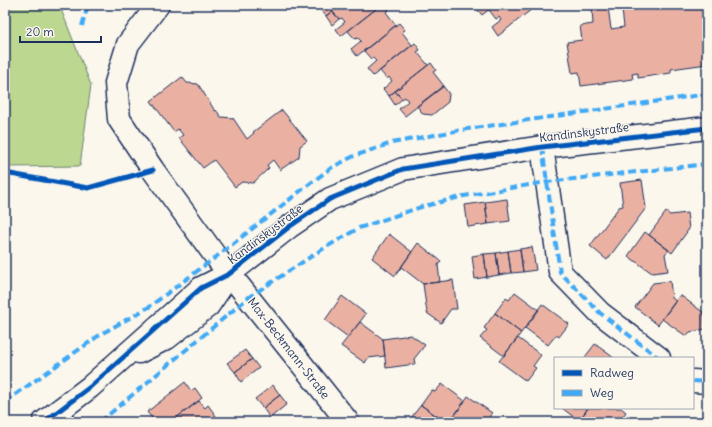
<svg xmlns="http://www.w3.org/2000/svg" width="712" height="427" viewBox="0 0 712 427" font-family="Delius,sans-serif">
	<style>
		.green { fill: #bcd78f; stroke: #6c8376 }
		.building { fill: #eab1a3; stroke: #1b2f5e }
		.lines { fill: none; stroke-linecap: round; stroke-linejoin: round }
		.minor-casing { stroke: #1b2f5e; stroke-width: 25 }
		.tertiary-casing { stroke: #1b2f5e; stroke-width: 25 }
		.minor { stroke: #fbf7ec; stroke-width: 22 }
		.tertiary { stroke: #fbf7ec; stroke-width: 22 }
		.quiet { stroke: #3fa9f5; stroke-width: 4; stroke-dasharray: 8 4; stroke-linecap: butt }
		.cycleway-casing { stroke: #fbf7ec; stroke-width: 8 }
		.cycleway { stroke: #0057b8; stroke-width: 5 }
		.labels { text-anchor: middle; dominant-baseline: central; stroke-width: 3; stroke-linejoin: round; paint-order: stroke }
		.street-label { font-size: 12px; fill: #1b2f5e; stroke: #fbf7ec }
	</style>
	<rect width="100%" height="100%" fill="#fbf7ec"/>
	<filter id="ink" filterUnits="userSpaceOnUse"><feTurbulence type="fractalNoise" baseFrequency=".025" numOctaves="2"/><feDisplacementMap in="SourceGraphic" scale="8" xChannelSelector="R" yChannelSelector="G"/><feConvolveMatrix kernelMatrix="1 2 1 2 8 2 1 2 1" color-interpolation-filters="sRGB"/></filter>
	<g filter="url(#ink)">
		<path class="green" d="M5,5H64L62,12L91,85L80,166L9,167L5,165Z"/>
		<path class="building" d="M325,5H340L326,16L320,9Z
			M340,5H381L341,36L336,29L345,22L342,18L339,19L332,11Z
			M381,5H385L389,10L386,12L396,25L357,56L351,49L361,41L358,38L355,39L348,31Z
			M479,5H495L482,15L476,8Z
			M495,5H537L498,36L492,27L501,20L499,17L496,19L489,10Z
			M659,5H707V64L671,69V73L638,78V73L632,74L633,79L581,86L579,72L572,73L567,42L582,40L580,26L593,24L592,9L608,7L611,29L624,27L622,10Z
			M332,11L339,19L332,25L326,16Z
			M399,23L405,30L402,32L412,45L373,76L367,69L376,61L373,58L371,59L364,51Z
			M415,43L420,50L417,52L428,65L389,96L383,89L392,81L389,77L387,79L380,71Z
			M431,63L436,70L433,72L444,86L405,116L399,109L408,101L405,97L402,99L395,91Z
			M182,77L187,83L198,84L215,111L216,110L221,117L233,118L247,139L254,133L253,132L282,110L307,141L300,146L299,157L280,170L273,160L267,165L269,168L253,183L242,182L235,187L214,160L203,168L179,138L183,135L178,129L174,132L151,101Z
			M443,86L449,94L448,102L432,115L423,114L417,106Z
			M395,91L402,99L395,105L389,96Z
			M642,180L646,208L607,260L590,246L619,207L623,206L620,183Z
			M707,183V200L705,184Z
			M507,199L510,221L488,224L485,202Z
			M485,202L488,224L468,227L465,205Z
			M666,212L670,215L687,213L689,229L672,253L649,235Z
			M645,232L669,250L665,254L668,271L652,273L628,256Z
			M389,234L412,252L395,276L372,258Z
			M418,243L441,261L438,265L440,282L423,284L401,267Z
			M532,247L536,270L523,272L520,249Z
			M520,249L523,272L511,273L508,251Z
			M508,251L511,273L499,275L496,253Z
			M496,253L499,275L487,277L484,254Z
			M484,254L487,277L475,279L472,256Z
			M453,280L457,309H451L441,323L427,313L423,284Z
			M670,281L672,298L676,301L658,325L635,307L653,283Z
			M515,292L539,310L521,333L495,313L506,298L509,300Z
			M680,295L704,313L706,329L690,332L686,336L662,319Z
			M342,296L366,314L348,337L325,320Z
			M542,304L569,324L559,337L556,335L548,345L525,328Z
			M495,313L521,333L504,356L480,338L487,330L484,328Z
			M360,322L383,339L385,356L368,358L365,363L341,346Z
			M411,335L425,345L414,359L415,364L386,368L383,339Z
			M518,338L541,355L533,366L536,368L526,381L499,361Z
			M595,344L614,358H587L585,357Z
			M245,350L252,359L235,372L227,363Z
			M252,359L259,368L241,382L235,372Z
			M185,382L191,391L195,388L202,398L171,422H155L147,412Z
			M442,384L465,401L450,422H445L421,405L432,390L435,392Z
			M273,385L280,395L263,408L255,399Z
			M280,395L287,404L270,418L263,408Z
			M468,396L492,413L486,422H454L451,420Z
			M199,401L205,408L208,405L216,416L208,422H171Z
			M421,405L445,422H413L410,419Z
			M562,408H588L579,421Z
			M588,408H621L626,412L619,422H591L583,415Z
			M644,416L652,422H640Z
			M702,418L703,422H681L680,421Z"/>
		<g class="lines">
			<g class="minor-casing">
				<path id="minor" d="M158,5L128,44L116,83L119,119L153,170L216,257L348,422
					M542,147L560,272L600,313L659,358
					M693,381L707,382"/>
			</g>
			<g class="tertiary-casing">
				<path id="tertiary" d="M139,352L167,338L208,306L229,275
					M44,422L90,387L201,288L229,274L289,227L330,199L403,169L542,147L707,128"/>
			</g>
			<use href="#minor" class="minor"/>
			<use href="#tertiary" class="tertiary"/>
			<path class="quiet" d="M82,26L88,5
				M542,147L560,272L600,313L659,358
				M693,381L707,382
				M5,402L101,334L149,307L216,257L312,182L331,168L354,156L392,143L461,130L707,94
				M100,422L249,297L318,252L359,228L421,207L464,196L547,182L707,164"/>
			<g class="cycleway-casing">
				<path id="cycleway" d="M5,173L88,188L153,170
					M44,422L90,387L201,288L229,274L289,227L330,199L403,169L542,147L707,128"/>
			</g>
			<use href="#cycleway" class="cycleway"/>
		</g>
	</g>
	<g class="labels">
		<g class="street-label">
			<text transform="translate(584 132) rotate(-7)">Kandinskystraße</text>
			<text transform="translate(265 234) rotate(-37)">Kandinskystraße</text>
			<text transform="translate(289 348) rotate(52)">Max-Beckmann-Straße</text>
		</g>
	</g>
	<rect width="712" height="427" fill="none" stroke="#fbf7ec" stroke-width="20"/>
	<rect x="10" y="10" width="692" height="407" fill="none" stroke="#1b2f5e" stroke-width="1.5" filter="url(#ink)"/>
	<rect x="554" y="357" width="140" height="52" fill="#fbf7ec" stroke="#a1a7b3"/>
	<rect x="562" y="370" width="20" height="6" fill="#0057b8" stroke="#a1a7b3"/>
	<text x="590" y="377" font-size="12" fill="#1b2f5e">Radweg</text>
	<rect x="562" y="390" width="20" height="6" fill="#3fa9f5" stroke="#a1a7b3"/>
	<text x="590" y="397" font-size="12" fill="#1b2f5e">Weg</text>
	<path d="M20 36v6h81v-6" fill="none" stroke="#1b2f5e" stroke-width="2"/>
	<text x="26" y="36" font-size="12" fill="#1b2f5e" stroke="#fbf7ec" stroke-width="3" paint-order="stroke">20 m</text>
</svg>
